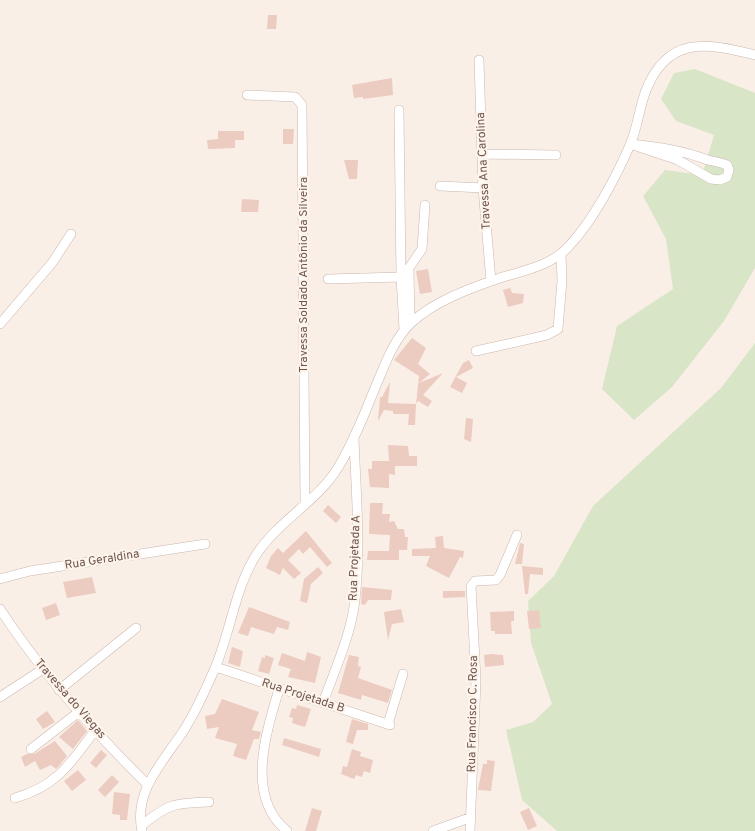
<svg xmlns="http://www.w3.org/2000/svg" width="755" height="831" viewBox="0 0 755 831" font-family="Overpass,sans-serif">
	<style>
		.green { fill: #d8e6c7 }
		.building { fill: #eccbc1 }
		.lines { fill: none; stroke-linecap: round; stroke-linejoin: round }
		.minor-casing { stroke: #cab6ae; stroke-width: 10 }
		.minor { stroke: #fff; stroke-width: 9 }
		.labels { text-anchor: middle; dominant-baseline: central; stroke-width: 4.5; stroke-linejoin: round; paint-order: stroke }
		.street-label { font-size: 12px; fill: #70554e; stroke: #fdf4ec }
	</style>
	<rect width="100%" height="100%" fill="#faefe7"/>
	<path class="green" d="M695,69L755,93V268L724,321L672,387L634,420L602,389L617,326L673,289L666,239L643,196L665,170L702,175L714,135L676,121L661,99L674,73Z
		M755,343V831H557L522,800L506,730L533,722L552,704L531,643L528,601L554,576L593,506L721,388Z"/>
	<path class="building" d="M268,15H277L276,29H267Z
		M392,78L393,95L363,99V97L354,98L352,85Z
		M283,129H294L293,144H283Z
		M218,131H244V140H235V148L208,149L207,140L218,139Z
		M344,160H358L357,179H349Z
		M242,199L259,200L258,212H241Z
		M428,269L432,292L420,294L416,271Z
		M510,288L512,293L524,294L523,303L508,307L503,290Z
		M412,338L426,348L418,364L430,374L419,383L443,373L423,395L432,401L428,407L418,401L416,404L415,425H408L409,414H393V411L384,410L378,421L380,397H382L390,382L388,403L416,404L419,376L394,360Z
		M469,360L473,368L456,377L467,383L462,393L450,387L463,363Z
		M466,418L473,419L471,442L464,439Z
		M388,445L408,446L409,456H417V466H395V475L389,474V488L370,487L368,469H372V461H389Z
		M370,503H383L382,514H390L389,522L394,521L398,529H404L405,537H408L407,550H399V560H367L368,551H389L390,535L369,534Z
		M328,505L341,517L336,523L323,511Z
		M306,531L332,563L327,567L310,547L303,554L299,549L288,560L301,573L294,579L283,568L280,575L266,568L271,556L278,548L283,553Z
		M443,536L444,548L464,551L463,558L460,557L449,578L426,566L430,556H412V549L436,548L435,537Z
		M520,543L524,544L522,564H515Z
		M522,566L543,568V575L530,574L528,594H525Z
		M318,567L323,573L311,584L307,603L300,601L304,579Z
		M92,577L96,593L67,598L63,582Z
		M362,587L392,590L391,600H368L365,605L361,604Z
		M443,591H465V597L443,598Z
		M56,603L60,615L46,620L42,608Z
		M249,607L290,622L288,630L277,627L274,634L251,627L248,636L238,633Z
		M401,609L404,622L392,624L388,640L384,612Z
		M539,610L541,628L529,629L527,611Z
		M514,611V621H511L512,634H495V631H491L490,612Z
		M232,647L243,651L240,667L228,663Z
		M307,652L321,657L315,683L288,677L291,669L278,665L282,653L305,661Z
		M491,654L503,655L504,665L485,667L484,655Z
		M265,655L274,658L269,674L258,671L262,657L265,658Z
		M349,655L359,657L358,666L361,667L358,678L392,690L388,703L362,695L361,700L338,693Z
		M222,699L259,712L252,730L261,732L259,739H254L246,760L233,756L237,744L215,738L219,727L207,729L205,716L215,714Z
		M297,705L311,709L305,727L292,723L293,718L289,717L292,708L296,709Z
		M47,711L55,722L43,729L36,719Z
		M352,719L368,724V730H357L353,744L346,742Z
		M78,720L87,731L73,749L59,737Z
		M284,738L321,749L319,757L282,745Z
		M55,741L67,756L58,767L56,769L51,765L40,770L35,761L25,767L21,757L27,754H34Z
		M352,749L361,752L360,756L373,760L370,773L364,771L362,777L356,775L354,779L341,774L343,766L347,767Z
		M101,750L107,755L96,768L90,763Z
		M487,760L495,761L491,791L478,790L483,764H487Z
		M78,770L86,780L72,791L64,781Z
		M112,775L119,782L105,797L98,790Z
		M114,792L130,794L127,820H120V815L112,814Z
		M312,808L322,811L316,831H305Z
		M529,808L537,826L528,830L520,812Z"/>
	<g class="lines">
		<g class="minor-casing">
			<path id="minor" d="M479,60L483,188L491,281
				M247,95L295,97L302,105L305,504
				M399,110L401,277L404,330
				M630,144C659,147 681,150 708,160C715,162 720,162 727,165L729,170L727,177L720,180L711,179L678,160Z
				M482,154L556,155
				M440,186L483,188
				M328,279L401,277
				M0,324L52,263L71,234
				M410,324L409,268L422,249L425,205
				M476,351L547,335L558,329L562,281L561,254
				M0,579L30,571L205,544
				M0,609C42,673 93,731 148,785
				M216,667L390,725
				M279,689C266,733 245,797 287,831
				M59,690L136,628
				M0,697L43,669
				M323,703C335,669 351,635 355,600C361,547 356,492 354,439
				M388,724L403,674
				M31,749L80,711
				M15,798C57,786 71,763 96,729
				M141,826C168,804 174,803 209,802
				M142,831C133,791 164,761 184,730C196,711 206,689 215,668C231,631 235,586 258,552C281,519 319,500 339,466C354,441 364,415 375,388C385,365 393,340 411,323C433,302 468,289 497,279C521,271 552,266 569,246C593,221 616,177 630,145C637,129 639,110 645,93C666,36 705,42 755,55
				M433,831L469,818
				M470,831L476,680L471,586L475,581L496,580L500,575L517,535"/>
		</g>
		<use href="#minor" class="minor"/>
	</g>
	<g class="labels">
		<g class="street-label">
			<text transform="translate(484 171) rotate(-93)">Travessa Ana Carolina</text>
			<text transform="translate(304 275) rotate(-90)">Travessa Soldado Antônio da Silveira</text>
			<text transform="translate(355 558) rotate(-88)">Rua Projetada A</text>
			<text transform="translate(102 560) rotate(-9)">Rua Geraldina</text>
			<text transform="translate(303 696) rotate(18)">Rua Projetada B</text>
			<text transform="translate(70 699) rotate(49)">Travessa do Viegas</text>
			<text transform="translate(473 714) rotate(-89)">Rua Francisco C. Rosa</text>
		</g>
	</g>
</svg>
